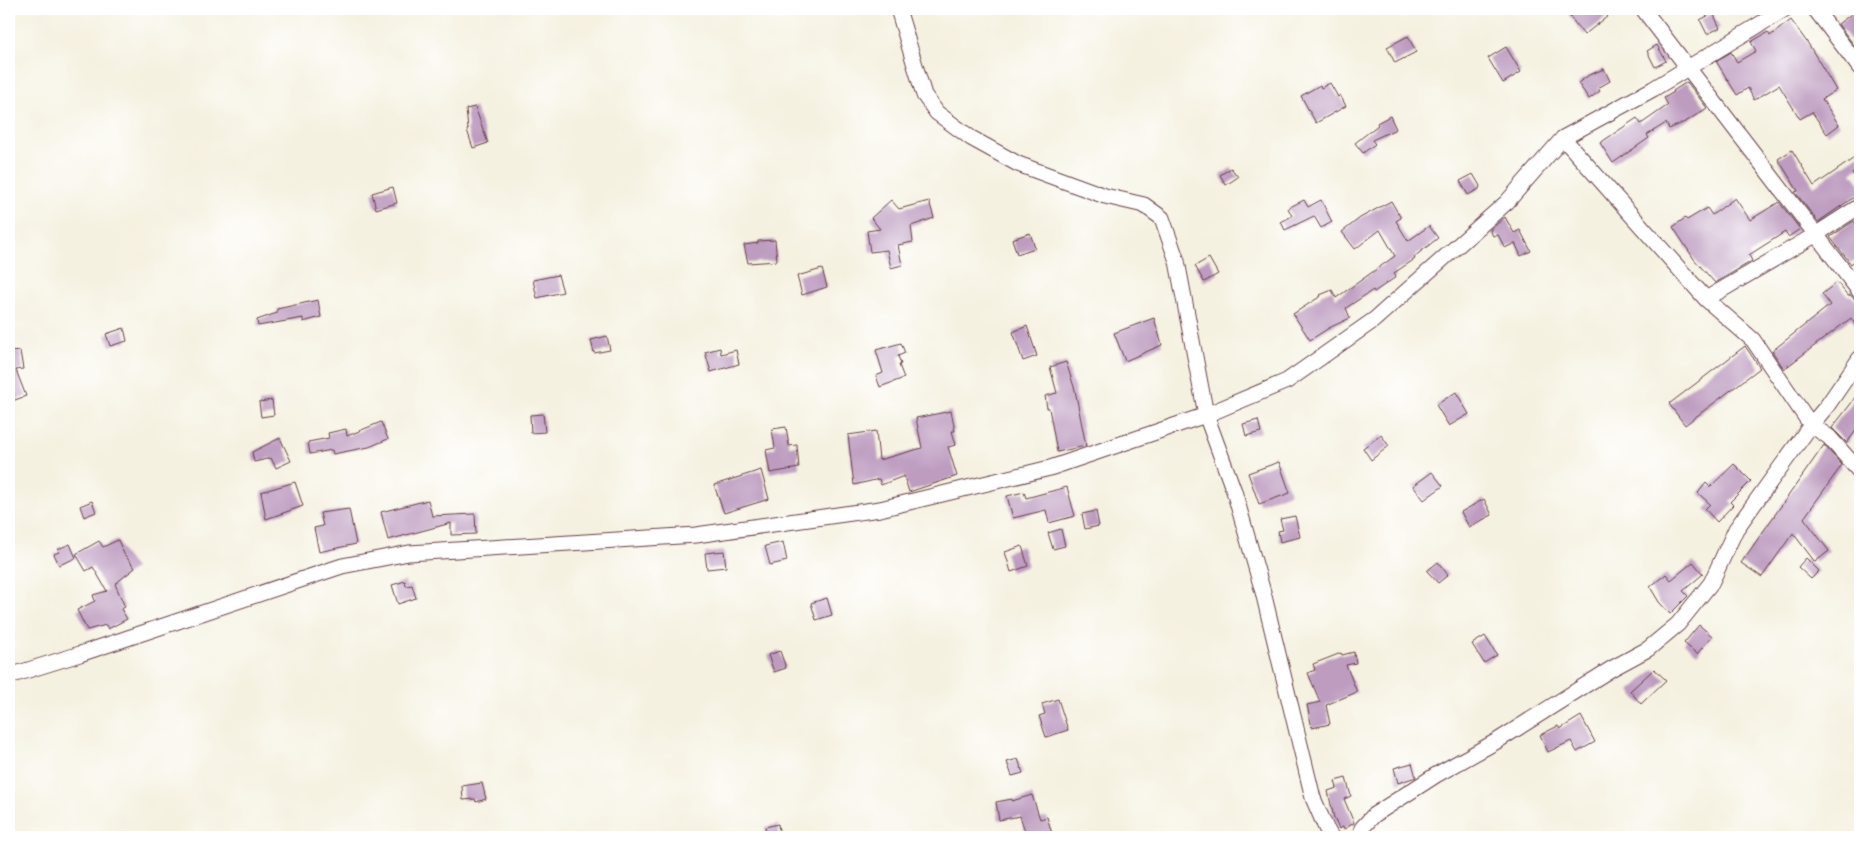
<svg xmlns="http://www.w3.org/2000/svg" width="1869" height="846" viewBox="0 0 1869 846" font-family="Dekko,sans-serif">
	<style>
		.building { fill: #bd9cc0 }
		.lines { fill: none; stroke-linecap: round; stroke-linejoin: round }
		.minor-casing { stroke: #643e46; stroke-width: 17 }
		.minor { stroke: #fff; stroke-width: 15 }
	</style>
	<rect width="100%" height="100%" fill="#fff"/>
	<filter id="ink" filterUnits="userSpaceOnUse"><feTurbulence type="fractalNoise" baseFrequency=".02" numOctaves="2"/><feDisplacementMap in="SourceGraphic" scale="10" xChannelSelector="R" yChannelSelector="G"/><feConvolveMatrix kernelMatrix="1 2 1 2 8 2 1 2 1" color-interpolation-filters="sRGB"/></filter>
	<filter id="wash" filterUnits="userSpaceOnUse"><feTurbulence type="fractalNoise" baseFrequency=".0096" numOctaves="4" result="noise"/><feDisplacementMap in="SourceGraphic" scale="20" xChannelSelector="R" yChannelSelector="G"/><feGaussianBlur stdDeviation="1.12" result="paint"/><feColorMatrix in="noise" values="0 0 0 0 0 0 0 0 0 0 0 0 0 0 0 0 0 1.4 0 .05"/><feComposite in="paint" operator="in"/></filter>
	<g filter="url(#wash)">
		<rect width="100%" height="100%" fill="#f5f1e0"/>
		<g id="blocks">
			<path class="building" d="M1575,9H1604L1608,16L1584,35L1568,14Z
				M1858,9H1860V53L1838,24Z
				M1713,13L1720,28L1707,34L1700,20Z
				M1791,20L1809,45L1836,90L1822,99L1839,125L1827,134L1812,112L1800,119L1779,85L1754,100L1748,88L1737,95L1716,61L1731,52L1737,62L1756,51L1751,42L1768,32L1770,36Z
				M1408,36L1416,52L1395,63L1387,47Z
				M1657,45L1666,61L1655,67L1647,51Z
				M1506,47L1521,72L1503,83L1488,58Z
				M1604,69L1610,81L1598,88L1600,91L1589,99L1578,83L1589,75Z
				M1687,82L1707,108L1687,121L1669,129L1666,123L1647,135L1649,138L1613,163L1600,143L1637,118L1641,124L1668,105L1664,98L1674,92L1673,91Z
				M1330,83L1338,97L1340,95L1346,106L1316,123L1301,96L1320,85L1321,88Z
				M475,107L488,143L473,148L467,130L468,129L466,109Z
				M1390,116L1396,129L1372,140L1375,144L1363,153L1355,143L1378,125L1377,123Z
				M1792,150L1814,186L1860,154V166L1852,173L1860,184V193L1818,222L1795,192L1798,191L1778,159Z
				M1231,168L1238,177L1226,185L1220,175Z
				M1473,174L1480,186L1479,189L1468,195L1460,181Z
				M393,187L397,203L376,209L372,193Z
				M1735,198L1750,220L1779,202L1800,229L1788,237L1785,232L1749,255L1752,261L1715,283L1694,259L1673,227L1685,218L1687,220L1707,208L1712,215Z
				M891,200L899,209L929,201L934,218L911,226L913,242L898,245L902,265L891,268L887,250L870,252L867,231L880,229L871,218Z
				M1304,200L1308,207L1321,200L1332,222L1321,228L1314,216L1285,230L1281,222L1292,216L1288,208Z
				M1391,201L1401,218L1396,221L1408,241L1429,226L1438,238L1414,257L1415,259L1394,273L1396,277L1374,292L1373,290L1346,308L1350,318L1329,328L1310,340L1293,314L1321,296L1320,295L1332,290L1336,298L1395,256L1380,230L1355,249L1342,232L1360,218Z
				M1505,217L1514,233L1520,230L1531,251L1521,256L1515,243L1505,248L1498,235L1493,236L1490,230Z
				M1854,221L1860,229V255L1851,264L1830,237Z
				M1030,233L1035,248L1017,254L1012,239Z
				M775,240L777,261L748,263L744,245L758,243V241Z
				M1209,258L1218,274L1204,282L1195,266Z
				M822,269L827,287L802,295L797,276Z
				M558,275L563,292L537,298L533,280Z
				M1837,282L1848,296L1850,295L1856,300L1860,301V332L1851,318L1784,369L1772,351L1830,305L1822,294Z
				M318,300L321,317L303,322V318L258,326L257,320L277,313V309Z
				M1154,318L1162,345L1125,361L1114,333Z
				M1027,326L1037,356L1023,361L1013,332Z
				M124,328L127,341L110,346L106,334Z
				M607,336L610,350L594,353L591,340Z
				M901,343L905,353L898,356L901,364L899,365L904,378L880,387L876,376L883,373L876,350Z
				M1745,346L1760,368L1685,425L1669,404Z
				M720,348L721,354L736,350L739,364L711,372L705,352Z
				M20,351L23,369L16,370L26,396L12,401L9,393V352Z
				M1066,362L1075,390L1086,446L1057,452L1049,408H1047L1045,396L1057,393L1050,367Z
				M1456,392L1469,414L1449,426L1436,405Z
				M1860,392V425L1847,443L1832,428Z
				M272,400L274,415L261,417L259,402Z
				M951,411L955,431H952L956,445L948,447L957,476L909,492L904,476L881,485L879,479L854,485L848,435L876,431L879,460L922,448L916,418Z
				M543,414L545,432L531,433L530,415Z
				M1258,420L1261,432L1246,436L1243,424Z
				M381,422L388,439L369,447L333,454L332,450L310,454L308,442L329,438L328,433L346,429L347,436Z
				M786,427L789,446L797,445L799,468L770,473L766,450L775,448L772,429Z
				M1381,435L1389,446L1371,460L1363,448Z
				M280,438L291,461L276,468L271,458L254,462L252,452Z
				M1824,445L1842,465L1804,518L1829,551L1815,562L1793,533L1762,577L1741,563Z
				M1279,462L1290,493L1259,504L1248,473Z
				M1734,464L1751,481L1730,502L1733,505L1717,522L1705,509L1710,504L1698,493L1706,483L1710,487Z
				M761,470L769,499L724,513L714,485Z
				M1432,472L1443,486L1424,500L1413,486Z
				M295,482L303,506L266,519L261,492Z
				M1067,487L1075,516L1049,523L1046,510L1013,518L1007,496L1024,492L1026,498Z
				M1484,499L1492,515L1469,527L1461,512Z
				M428,500L432,516L475,514L476,534L451,535V523L388,540L381,512Z
				M92,501L96,512L84,517L80,506Z
				M349,509L356,544L319,552L314,528L323,526L320,513Z
				M1096,511L1099,526L1085,529L1082,514Z
				M1295,516L1300,537L1280,542L1278,531L1283,530L1280,519Z
				M1061,529L1065,546L1053,549L1048,533Z
				M118,540L124,554L135,568L115,584L125,607L121,609L127,619L108,629L106,625L87,630L77,610L95,601L93,595L107,591L93,567L86,571L76,554L99,541L103,547Z
				M783,542L787,561L770,565L765,546Z
				M70,544L76,558L59,565L54,554L59,552L58,549Z
				M1022,546L1028,566L1011,572L1005,552Z
				M724,551L726,567L707,569L705,553Z
				M1806,558L1819,571L1811,579L1798,567Z
				M1438,562L1448,575L1438,583L1427,571Z
				M1693,562L1703,574L1683,591L1688,596L1670,614L1659,602L1650,587L1666,574L1671,580Z
				M405,581L406,586L412,585L416,598L398,604L392,585Z
				M827,598L832,615L816,620L811,603Z
				M1699,625L1712,636L1697,654L1684,643Z
				M1485,636L1497,655L1484,663L1472,644Z
				M780,651L786,668L774,672L768,655Z
				M1354,652L1356,663L1346,665L1357,692L1326,705L1330,724L1312,728L1307,705L1320,702L1308,673L1315,670L1313,664L1341,653L1342,655Z
				M1654,669L1666,680L1641,704L1630,691Z
				M1058,699L1068,730L1046,737L1039,716L1045,714L1042,704Z
				M1581,716L1595,742L1577,752L1571,741L1548,752L1540,735L1558,726L1560,729Z
				M1018,759L1023,773L1012,776L1007,762Z
				M1412,763L1416,777L1398,783L1394,768Z
				M1346,778L1351,796L1344,799L1354,823L1344,829L1343,827L1339,829L1334,818L1328,791L1337,788L1335,781Z
				M482,783L486,799L476,802L475,799L463,800L462,786Z
				M1032,795L1040,819L1047,817L1053,837H1027L1020,816L999,820L996,802L1012,799V801Z
				M778,824L780,837H767L765,827Z"/>
		</g>
	</g>
	<g filter="url(#ink)">
		<use href="#blocks" fill-opacity="0" stroke="#643e46" stroke-width="1"/>
		<g class="lines">
			<g class="minor-casing">
				<path id="minor" d="M898,9L924,95L937,113L971,138L1018,164L1105,196L1144,205L1162,218L1177,261L1206,415L1234,491L1263,592L1313,798L1326,828L1331,837
					M1643,9L1860,292
					M1815,9L1860,68
					M1706,299L1815,235L1860,206
					M1860,358L1827,406L1811,425L1829,437L1860,472
					M9,676L80,654L342,566L409,553L696,535L880,509L1050,468L1206,415L1287,381L1374,320L1507,202L1563,138L1653,89L1785,9
					M1360,837L1362,828L1374,815L1436,775L1497,741L1611,669L1648,649L1678,624L1711,583L1736,529L1811,425L1753,340L1706,299L1563,138"/>
			</g>
			<use href="#minor" class="minor"/>
		</g>
	</g>
	<rect width="1869" height="846" fill="none" stroke="#fff" stroke-width="30"/>
</svg>
